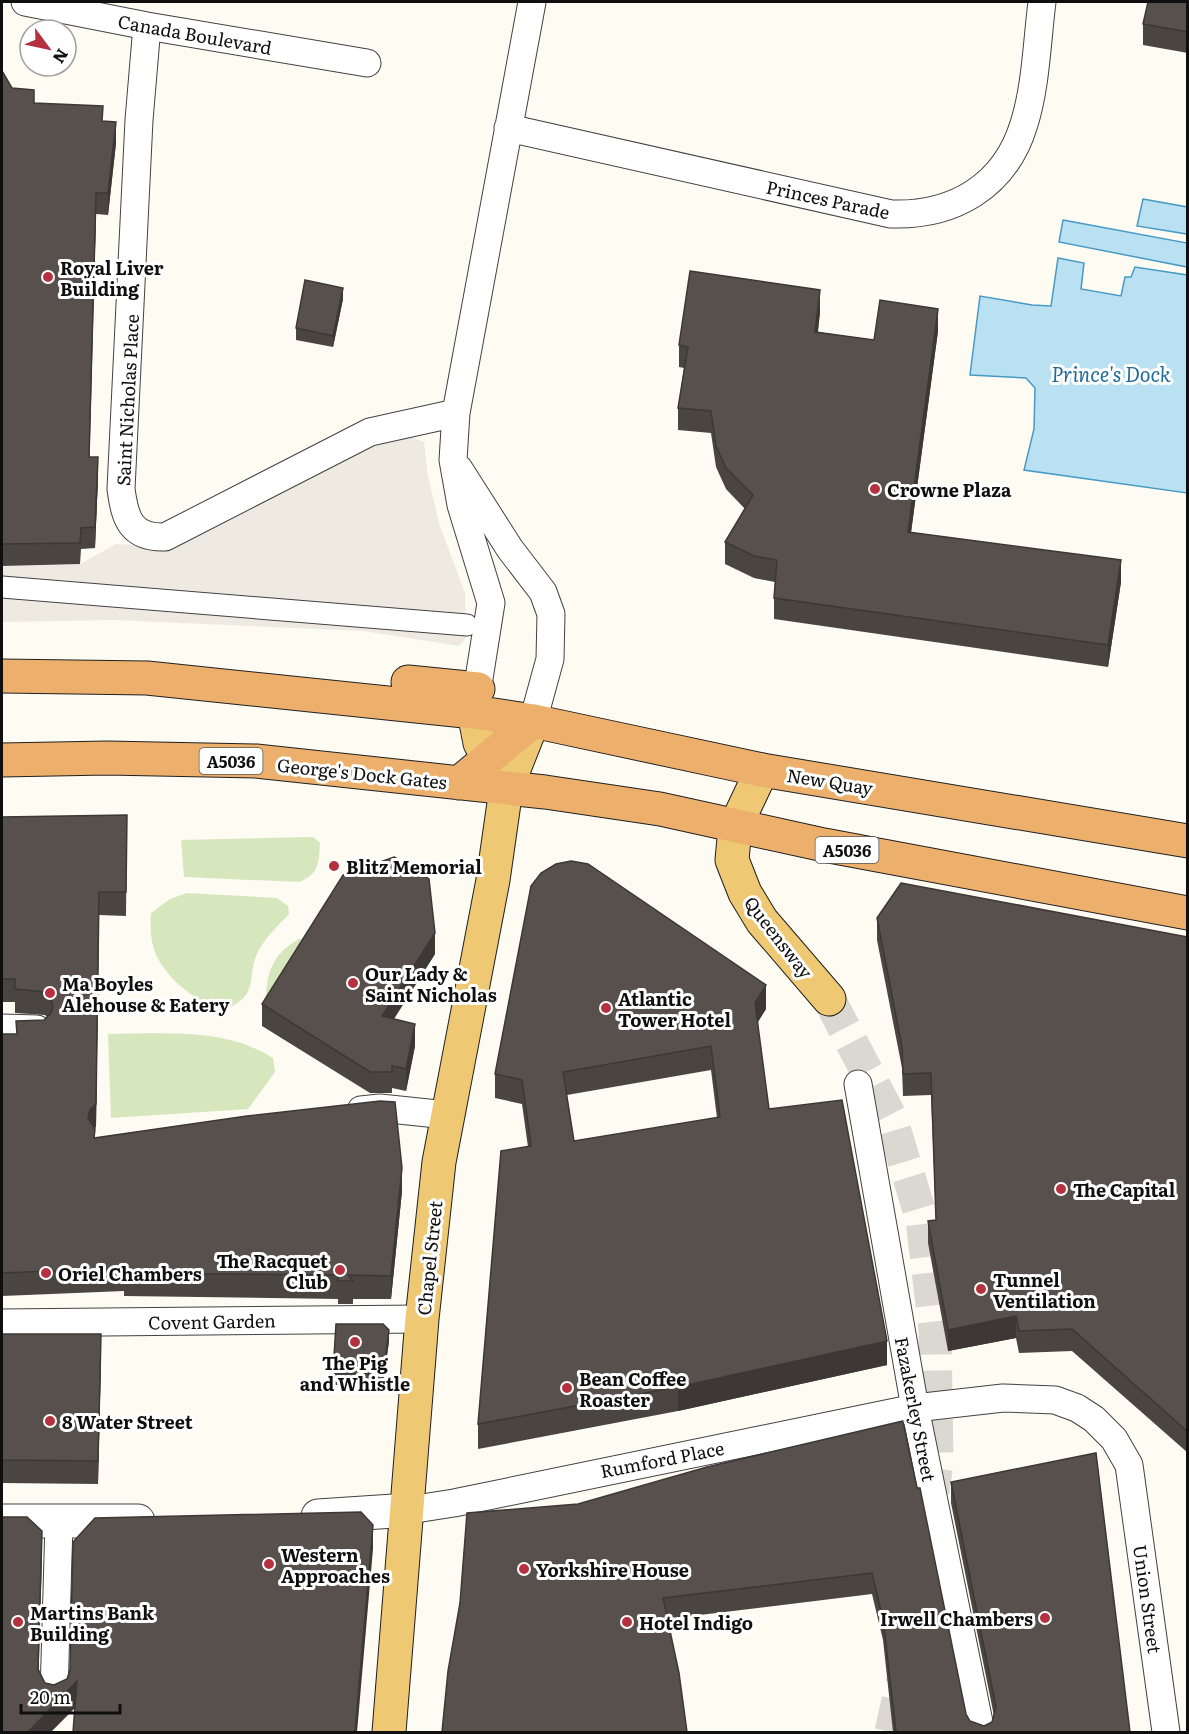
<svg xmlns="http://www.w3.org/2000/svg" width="1189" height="1734" viewBox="0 0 1189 1734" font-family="Literata,serif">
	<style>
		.green { fill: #d6e7be }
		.plaza { fill: #efeae1 }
		.water { fill: #bae1f2; stroke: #479ac4; stroke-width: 1.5 }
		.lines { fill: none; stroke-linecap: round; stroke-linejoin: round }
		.primary-tunnel { stroke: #dad8d0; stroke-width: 33; stroke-dasharray: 33 16; stroke-linecap: butt }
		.pedestrian-casing { stroke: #424242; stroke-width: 23 }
		.minor-casing { stroke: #424242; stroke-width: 29 }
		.tertiary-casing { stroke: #424242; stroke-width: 35 }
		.primary-casing { stroke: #202020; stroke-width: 35 }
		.trunk-casing { stroke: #202020; stroke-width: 35 }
		.pedestrian { stroke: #fff; stroke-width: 21 }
		.minor { stroke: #fff; stroke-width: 27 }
		.tertiary { stroke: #fff; stroke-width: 33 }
		.primary { stroke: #eec872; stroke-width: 33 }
		.trunk { stroke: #ecb06c; stroke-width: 33 }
		.wall { fill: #4b4541; fill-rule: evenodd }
		.shaded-wall { fill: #3d3835 }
		.building { fill: #57504c; stroke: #3d3835; stroke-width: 1.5; fill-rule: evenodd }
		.poi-dot { fill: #b63140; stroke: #fff; stroke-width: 2 }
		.labels { text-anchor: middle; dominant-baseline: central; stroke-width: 6; stroke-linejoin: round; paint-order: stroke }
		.shield { fill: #fff; stroke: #575757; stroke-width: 1.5 }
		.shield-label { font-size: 16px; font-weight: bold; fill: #0f0f0f }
		.street-label { font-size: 18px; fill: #0f0f0f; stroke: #fff }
		.poi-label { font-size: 18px; font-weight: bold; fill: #0f0f0f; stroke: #fff; text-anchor: start }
		.water-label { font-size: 20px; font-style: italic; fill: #216c99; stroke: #fff }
	</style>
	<rect width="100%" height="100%" fill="#fefbf2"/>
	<path class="green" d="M313,837L320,843C319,863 319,874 299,882L184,877L181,840Z
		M187,893L277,898L288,906L289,914C277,927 265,937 257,954C251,966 253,978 249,989C245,1001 228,1011 216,1009C208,1007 183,989 177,983C155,960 149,946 151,913L170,899Z
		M299,939H317L266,1000C266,971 274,953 299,939Z
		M108,1034C164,1034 224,1027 273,1058L275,1072L248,1109L111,1118Z"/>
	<path class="plaza" d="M408,436L424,442L428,476L439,523L465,593L466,638L459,646L364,631L114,620L2,622V566L80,564L116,544L166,547L373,446Z"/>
	<path class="water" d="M1143,199L1187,207V234L1137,226Z
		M1063,220L1187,243V267L1059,242Z
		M1058,258L1084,263L1081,289L1121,296L1125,277H1131L1135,267L1187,275V493L1024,470L1034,429L1035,388L1026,378L970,375L980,296L1032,305L1051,306Z"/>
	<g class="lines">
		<path class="primary-tunnel" d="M829,999L891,1118L922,1220L935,1330L937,1463L933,1492
			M891,1732L902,1682"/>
		<g class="pedestrian-casing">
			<path id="pedestrian" d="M2,587L467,625"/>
		</g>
		<g class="minor-casing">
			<path id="minor" d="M25,2L147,26L367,63
				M147,26L139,120L121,489C125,519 131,538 165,537L370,432L456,413
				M508,128L891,214C953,216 1005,187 1024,124C1036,86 1037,41 1042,2
				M459,469L510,549L543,592L551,614L550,659L533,721
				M474,710L491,603L461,505L453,460L456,413L532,2
				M2,1028L37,1029
				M858,1084L915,1408L981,1732
				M361,1110L380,1108L447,1115
				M2,1323L422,1319
				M409,1510L454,1503L915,1408L1003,1398L1055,1400L1077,1408L1094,1419L1114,1439L1129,1465L1166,1732
				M54,1694L59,1523"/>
		</g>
		<g class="tertiary-casing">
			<path id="tertiary" d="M318,1516L409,1510
				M2,1521H138"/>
		</g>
		<g class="primary-casing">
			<path id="primary" d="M474,712L480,743L503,783
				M762,770L735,827L732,860L745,893L762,921L829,999
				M389,1732L422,1319L439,1162L493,880L506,789L533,721"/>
		</g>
		<g class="trunk-casing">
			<path id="trunk" d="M2,676L147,678L474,712L533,721L762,770L1188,841
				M408,682L478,689
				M2,760L107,758L256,761L545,792L660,809L824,845L1188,913
				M459,783L533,721"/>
		</g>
		<use href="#pedestrian" class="pedestrian"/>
		<use href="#minor" class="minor"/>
		<use href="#tertiary" class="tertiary"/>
		<use href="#primary" class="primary"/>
		<use href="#trunk" class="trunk"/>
	</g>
	<path class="wall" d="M1188,2V53L1143,45V24Z
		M2,71L12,88L34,103L103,121L116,143L108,215L96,214L89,457L98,478L95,548L81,549L80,564L2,566Z
		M343,299L333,347L296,340V328Z
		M820,312L818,332L874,340L938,331L911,533L1121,582L1108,667L774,619V598L775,582L754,578L725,564V542L745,509L726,489L716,467L711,433L678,430V408L684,368L679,367V345Z
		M127,815L126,916L99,915L96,1127L94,1128L95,1138L402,1191L391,1299H353V1304H338V1299L124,1296V1291L2,1296V1034H16L44,1020L47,1017L45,1015L15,1013V1002H2V817Z
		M877,918L1188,937V1453L1072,1351L1019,1353L1016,1338L948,1351L928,1243V1221L936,1220L931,1095L903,1096L902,1068L877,940Z
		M435,954L394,1019L415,1046L406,1091L392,1088V1093H370L262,1026V1004Z
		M766,1009L757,1022L769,1109L887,1365L678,1411L478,1449V1424L528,1147L522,1104L495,1098V1074ZM711,1070L717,1118L574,1141L567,1095Z
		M2,1334L101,1357L98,1484L2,1483Z
		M389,1341L383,1385H333V1373Z
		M903,1421L966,1714L970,1721L984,1726L992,1722L994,1716L951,1503V1482L1130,1732H893L883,1640L872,1594L667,1619L578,1504Z"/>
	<path class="shaded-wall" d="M116,122V143L108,215V193Z
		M96,193V214L89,478V457Z
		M343,288V299L333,347V336Z
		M820,290V312L815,353V332Z
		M938,309V331L908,554V532Z
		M98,457V478L95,548V527Z
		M1121,560V582L1108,667V645Z
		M99,915L96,1127L90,1133L88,1118Z
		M435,933V954L382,1037V1016Z
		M766,985V1009L755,1027V1003Z
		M415,1024V1046L406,1091V1069Z
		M402,1168V1191L391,1299V1276Z
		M1016,1316V1338L948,1351V1330Z
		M389,1330V1341L383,1385V1374Z
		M101,1334V1357L98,1484V1461Z
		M887,1341V1365L678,1411V1387Z
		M373,1525V1549L357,1732H355Z
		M42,1531V1556L38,1694V1669Z
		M77,1681V1706L51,1732H28Z"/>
	<path class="building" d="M1148,2H1188V32L1143,24Z
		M2,71L12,88L34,90V103L103,106L102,121L116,122L108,193H96L89,457H98L95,527L81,528L80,543L2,544Z
		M690,271L820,290L815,332L874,340L880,300L938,309L908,532L1121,560L1108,645L774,598L777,560L754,556L725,542L753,495L726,468L716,446L711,411L678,408L688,347L679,345Z
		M305,280L343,288L333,336L296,328Z
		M127,815L126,892H99L96,1104L90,1110L88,1118L95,1129L94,1138L247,1116L380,1101L395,1102L402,1168L391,1276L348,1275L353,1281H338V1275L124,1273V1268L2,1273V1034H17L16,1021L44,1020L51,1013L53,1006L51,998L45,992L15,989V979H2V817Z
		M394,857L429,879L435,933L382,1016L415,1024L406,1069L392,1066V1072H370L262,1004L343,875Z
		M571,861L588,864L766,985L755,1003L769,1109L842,1100L887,1341L678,1387L478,1424L501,1151L531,1146L522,1080L495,1074L531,886L541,873L556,864ZM711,1046L720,1117L574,1141L563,1072Z
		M901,883L1188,937V1432L1072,1329L1019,1331L1016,1316L948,1330L928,1221L936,1220L931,1073L903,1074L902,1047L877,918Z
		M336,1324H383L389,1330L383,1374L333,1373Z
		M2,1334H101L98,1461L2,1460Z
		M903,1421L917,1488H920L966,1714L970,1721L984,1726L992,1722L996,1707L951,1482L1096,1453L1130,1732H896L883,1619L872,1573L663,1598L679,1673L687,1732H442L448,1671L460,1603L467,1513L578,1504L707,1467Z
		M361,1512L373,1525L355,1732H73L77,1681L28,1732H2V1517H27L42,1531L38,1669L45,1683L54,1685L67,1679L70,1670L73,1542L95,1518Z"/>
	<g class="poi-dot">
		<circle cx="48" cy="277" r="6"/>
		<circle cx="875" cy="489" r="6"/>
		<circle cx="334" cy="866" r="6"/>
		<circle cx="353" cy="983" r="6"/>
		<circle cx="50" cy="993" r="6"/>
		<circle cx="606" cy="1008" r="6"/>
		<circle cx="1061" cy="1189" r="6"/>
		<circle cx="340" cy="1270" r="6"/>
		<circle cx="46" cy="1273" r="6"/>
		<circle cx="981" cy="1289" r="6"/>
		<circle cx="355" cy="1342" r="6"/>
		<circle cx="567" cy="1388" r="6"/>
		<circle cx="50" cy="1421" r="6"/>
		<circle cx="269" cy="1564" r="6"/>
		<circle cx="524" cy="1569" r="6"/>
		<circle cx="1045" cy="1618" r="6"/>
		<circle cx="18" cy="1622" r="6"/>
		<circle cx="627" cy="1622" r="6"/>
	</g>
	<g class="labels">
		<g class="shield">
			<rect x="199.5" y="748" width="63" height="26" rx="4.5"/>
			<rect x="815.5" y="837" width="63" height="26" rx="4.5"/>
		</g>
		<g class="shield-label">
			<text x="231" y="761">A5036</text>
			<text x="847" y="850">A5036</text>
		</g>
		<g class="street-label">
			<text transform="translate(195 34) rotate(10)">Canada Boulevard</text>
			<text transform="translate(828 199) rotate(12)">Princes Parade</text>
			<text transform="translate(127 400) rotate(-87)">Saint Nicholas Place</text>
			<text transform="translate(362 773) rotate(6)">George's Dock Gates</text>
			<text transform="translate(830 781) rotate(9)">New Quay</text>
			<text transform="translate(779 937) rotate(52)">Queensway</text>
			<text transform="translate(429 1258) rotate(-84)">Chapel Street</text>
			<text transform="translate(212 1321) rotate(-1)">Covent Garden</text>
			<text transform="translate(916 1409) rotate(79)">Fazakerley Street</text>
			<text transform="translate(662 1459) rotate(-11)">Rumford Place</text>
			<text transform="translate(1148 1599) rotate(82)">Union Street</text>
		</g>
		<g class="poi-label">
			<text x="60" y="267">Royal Liver<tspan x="60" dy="21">Building</tspan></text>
			<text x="887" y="489">Crowne Plaza</text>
			<text x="346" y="866">Blitz Memorial</text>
			<text x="365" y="973">Our Lady &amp;<tspan x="365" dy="21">Saint Nicholas</tspan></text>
			<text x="62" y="983">Ma Boyles<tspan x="62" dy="21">Alehouse &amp; Eatery</tspan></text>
			<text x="618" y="998">Atlantic<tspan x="618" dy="21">Tower Hotel</tspan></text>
			<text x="1073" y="1189">The Capital</text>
			<text x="328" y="1260" text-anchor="end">The Racquet<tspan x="328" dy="21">Club</tspan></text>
			<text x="58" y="1273">Oriel Chambers</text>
			<text x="993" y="1279">Tunnel<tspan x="993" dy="21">Ventilation</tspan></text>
			<text x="355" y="1362" text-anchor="middle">The Pig<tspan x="355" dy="21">and Whistle</tspan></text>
			<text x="579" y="1378">Bean Coffee<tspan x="579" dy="21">Roaster</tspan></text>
			<text x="62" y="1421">8 Water Street</text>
			<text x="281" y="1554">Western<tspan x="281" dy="21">Approaches</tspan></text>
			<text x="536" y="1569">Yorkshire House</text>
			<text x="30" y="1612">Martins Bank<tspan x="30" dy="21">Building</tspan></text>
			<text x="1033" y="1618" text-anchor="end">Irwell Chambers</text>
			<text x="639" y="1622">Hotel Indigo</text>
		</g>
		<g class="water-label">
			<text x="1111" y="373">Prince's Dock</text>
		</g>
	</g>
	<rect width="1189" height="1734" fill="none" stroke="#0f0f0f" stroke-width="6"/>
	<g transform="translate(48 48) rotate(123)"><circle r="28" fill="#ffffff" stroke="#9f9f9f" stroke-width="1.5"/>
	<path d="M0-4.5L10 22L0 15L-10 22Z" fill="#b63140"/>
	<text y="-9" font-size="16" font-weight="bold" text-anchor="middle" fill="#0f0f0f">N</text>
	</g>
	<path d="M21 1704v9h99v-9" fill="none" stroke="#0f0f0f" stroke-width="3"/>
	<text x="30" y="1704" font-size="18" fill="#0f0f0f" stroke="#ffffff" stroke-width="4.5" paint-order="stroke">20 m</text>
</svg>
